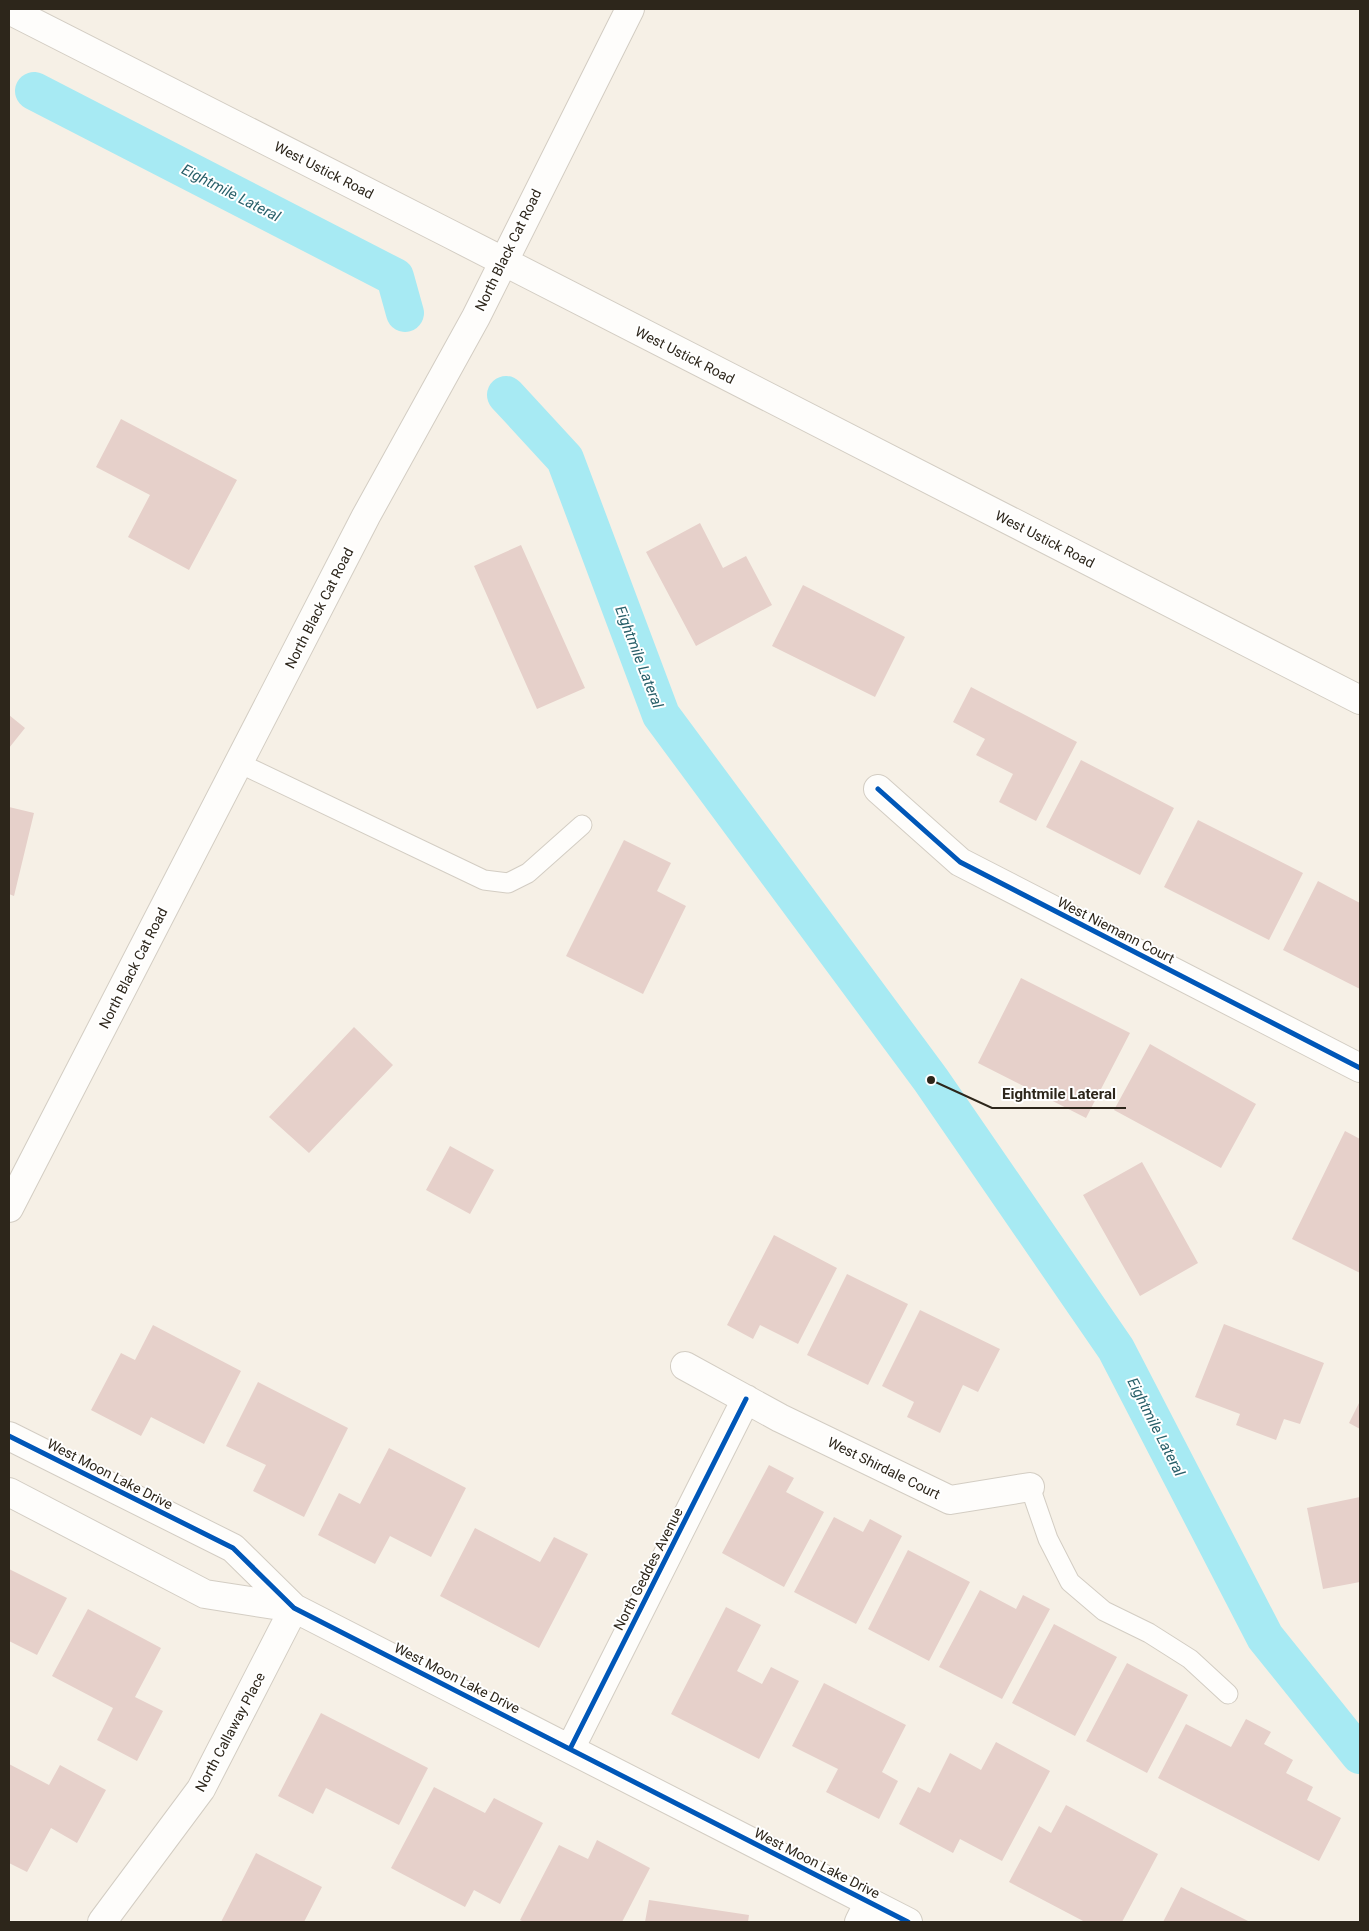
<svg xmlns="http://www.w3.org/2000/svg" width="1369" height="1931" viewBox="0 0 1369 1931" font-family="Roboto,sans-serif">
	<style>
		.lines { fill: none; stroke-linecap: round; stroke-linejoin: round }
		.canal { stroke: #a7eaf3; stroke-width: 38 }
		.building { fill: #e6d0ca }
		.lane-casing { stroke: #d3cdc3; stroke-width: 21 }
		.street-casing { stroke: #d3cdc3; stroke-width: 30 }
		.secondary-casing { stroke: #d3cdc3; stroke-width: 30 }
		.lane { stroke: #fefdfb; stroke-width: 19 }
		.street { stroke: #fefdfb; stroke-width: 28 }
		.secondary { stroke: #fefdfb; stroke-width: 28 }
		.cycleway-casing { stroke: #fff; stroke-width: 8 }
		.cycleway { stroke: #0057b8; stroke-width: 5 }
		.labels { text-anchor: middle; dominant-baseline: central; stroke-width: 4; stroke-linejoin: round; paint-order: stroke }
		.street-label { font-size: 14px; fill: #2d261b; stroke: #fff }
		.water-label { font-size: 15px; font-style: italic; fill: #285f69; stroke: #fff }
		.leader { fill: none; stroke: #2d261b; stroke-width: 2 }
		.callout-dot { fill: #2d261b; stroke: #fff; stroke-width: 2 }
		.callout-label { font-size: 15px; text-anchor: middle; font-weight: bold; fill: #2d261b; stroke: #fff; stroke-width: 4; stroke-linejoin: round; paint-order: stroke }
	</style>
	<rect width="100%" height="100%" fill="#f6f0e6"/>
	<g class="lines">
		<path class="canal" d="M34,91L395,277L405,313
			M506,395L565,459L661,715L931,1080L1116,1349L1265,1637L1360,1755"/>
	</g>
	<path class="building" d="M121,419L237,480L189,570L128,537L150,495L96,467Z
		M700,523L723,568L746,556L772,605L696,646L646,552Z
		M521,545L585,688L537,709L474,566Z
		M803,585L905,637L875,697L772,646Z
		M971,687L1077,742L1036,821L999,802L1013,774L976,755L985,739L953,722Z
		M9,715L25,728L9,748Z
		M1081,760L1174,808L1140,875L1046,827Z
		M9,807L34,813L14,896L9,894Z
		M1198,820L1303,873L1269,940L1164,887Z
		M624,840L671,863L657,891L686,906L643,994L566,956Z
		M1318,881L1360,903V989L1283,950Z
		M1021,978L1130,1033L1086,1118L978,1063Z
		M354,1027L393,1065L309,1153L269,1117Z
		M1150,1044L1256,1104L1221,1168L1114,1110Z
		M1345,1131L1360,1139V1273L1292,1239Z
		M450,1146L494,1170L470,1214L426,1190Z
		M1142,1162L1198,1263L1140,1296L1083,1195Z
		M774,1235L837,1268L798,1344L760,1325L753,1339L727,1325Z
		M847,1274L908,1304L868,1385L807,1355Z
		M920,1310L1000,1349L978,1392L963,1385L940,1433L907,1417L914,1402L882,1386Z
		M1224,1324L1324,1363L1300,1424L1284,1419L1276,1440L1236,1425L1240,1414L1195,1397Z
		M153,1325L241,1371L204,1444L151,1417L141,1436L91,1410L121,1353L135,1360Z
		M258,1382L348,1428L304,1517L253,1491L266,1465L226,1446Z
		M1360,1401V1429L1349,1423Z
		M389,1448L466,1488L431,1557L390,1536L375,1564L318,1535L339,1493L360,1504Z
		M769,1465L794,1478L786,1492L824,1512L784,1587L722,1553Z
		M1360,1497V1582L1323,1589L1307,1508Z
		M834,1517L863,1532L870,1519L902,1536L856,1624L794,1592Z
		M475,1528L540,1562L554,1537L588,1554L539,1648L440,1596Z
		M908,1550L970,1582L929,1661L868,1629Z
		M9,1569L67,1598L37,1655L9,1641Z
		M980,1590L1016,1609L1023,1595L1050,1609L1002,1699L939,1667Z
		M726,1607L761,1625L737,1671L762,1684L771,1667L799,1681L759,1759L671,1714Z
		M88,1609L161,1648L135,1697L163,1711L137,1761L97,1740L113,1708L52,1676Z
		M1054,1624L1117,1657L1075,1736L1012,1703Z
		M1127,1663L1188,1695L1147,1773L1086,1741Z
		M824,1683L906,1725L882,1772L898,1781L879,1819L826,1792L838,1769L792,1746Z
		M321,1713L428,1768L399,1825L326,1788L313,1814L278,1796Z
		M1246,1719L1271,1732L1264,1744L1293,1760L1286,1773L1313,1787L1307,1800L1341,1818L1319,1861L1158,1778L1186,1724L1231,1747Z
		M996,1742L1050,1771L1002,1861L960,1839L953,1853L899,1824L918,1787L930,1793L950,1753L981,1770Z
		M9,1764L49,1785L60,1765L106,1790L77,1843L51,1828L27,1872L9,1863Z
		M434,1787L485,1813L494,1798L543,1823L500,1904L474,1890L465,1907L391,1868Z
		M1066,1805L1158,1854L1122,1922H1085L1009,1882L1039,1826L1051,1833Z
		M597,1840L650,1868L622,1922H524L520,1920L559,1845L588,1859Z
		M256,1853L322,1887L304,1922H221Z
		M1181,1887L1250,1922H1163Z
		M649,1900L749,1915L748,1922H645Z"/>
	<g class="lines">
		<g class="lane-casing">
			<path id="lane" d="M239,763L484,880L508,883L528,873L582,825
				M1030,1487L1048,1539L1070,1582L1104,1611L1149,1633L1190,1659L1228,1694"/>
		</g>
		<g class="street-casing">
			<path id="street" d="M878,789L960,862L1360,1068
				M685,1366L780,1418L950,1500L1030,1487
				M9,1436L233,1548L294,1608L908,1922
				M9,1492L205,1594L294,1608
				M570,1749L746,1399
				M102,1922L201,1789L294,1608
				M859,1922L869,1902"/>
		</g>
		<g class="secondary-casing">
			<path id="secondary" d="M9,10L450,234L1360,700
				M9,1208L366,516L476,317L630,9"/>
		</g>
		<use href="#lane" class="lane"/>
		<use href="#street" class="street"/>
		<use href="#secondary" class="secondary"/>
		<g class="cycleway-casing">
			<path id="cycleway" d="M878,789L960,862L1360,1068
				M9,1436L233,1548L294,1608L908,1922
				M570,1749L746,1399"/>
		</g>
		<use href="#cycleway" class="cycleway"/>
	</g>
	<g class="labels">
		<g class="street-label">
			<text transform="translate(324 170) rotate(27)">West Ustick Road</text>
			<text transform="translate(508 250) rotate(-64)">North Black Cat Road</text>
			<text transform="translate(685 355) rotate(27)">West Ustick Road</text>
			<text transform="translate(1045 539) rotate(27)">West Ustick Road</text>
			<text transform="translate(319 608) rotate(-63)">North Black Cat Road</text>
			<text transform="translate(1116 930) rotate(27)">West Niemann Court</text>
			<text transform="translate(133 968) rotate(-63)">North Black Cat Road</text>
			<text transform="translate(884 1468) rotate(26)">West Shirdale Court</text>
			<text transform="translate(110 1474) rotate(27)">West Moon Lake Drive</text>
			<text transform="translate(648 1569) rotate(-63)">North Geddes Avenue</text>
			<text transform="translate(457 1678) rotate(27)">West Moon Lake Drive</text>
			<text transform="translate(230 1732) rotate(-62)">North Callaway Place</text>
			<text transform="translate(817 1863) rotate(27)">West Moon Lake Drive</text>
		</g>
		<g class="water-label">
			<text transform="translate(231 193) rotate(27)">Eightmile Lateral</text>
			<text transform="translate(639 657) rotate(69)">Eightmile Lateral</text>
			<text transform="translate(1156 1427) rotate(63)">Eightmile Lateral</text>
		</g>
	</g>
	<path class="leader" d="M931 1080L992 1108H1126"/>
	<circle class="callout-dot" cx="931" cy="1080" r="5"/>
	<g class="callout-label">
		<text x="1059" y="1099">Eightmile Lateral</text>
	</g>
	<rect width="1369" height="1931" fill="none" stroke="#2d261b" stroke-width="20"/>
</svg>
